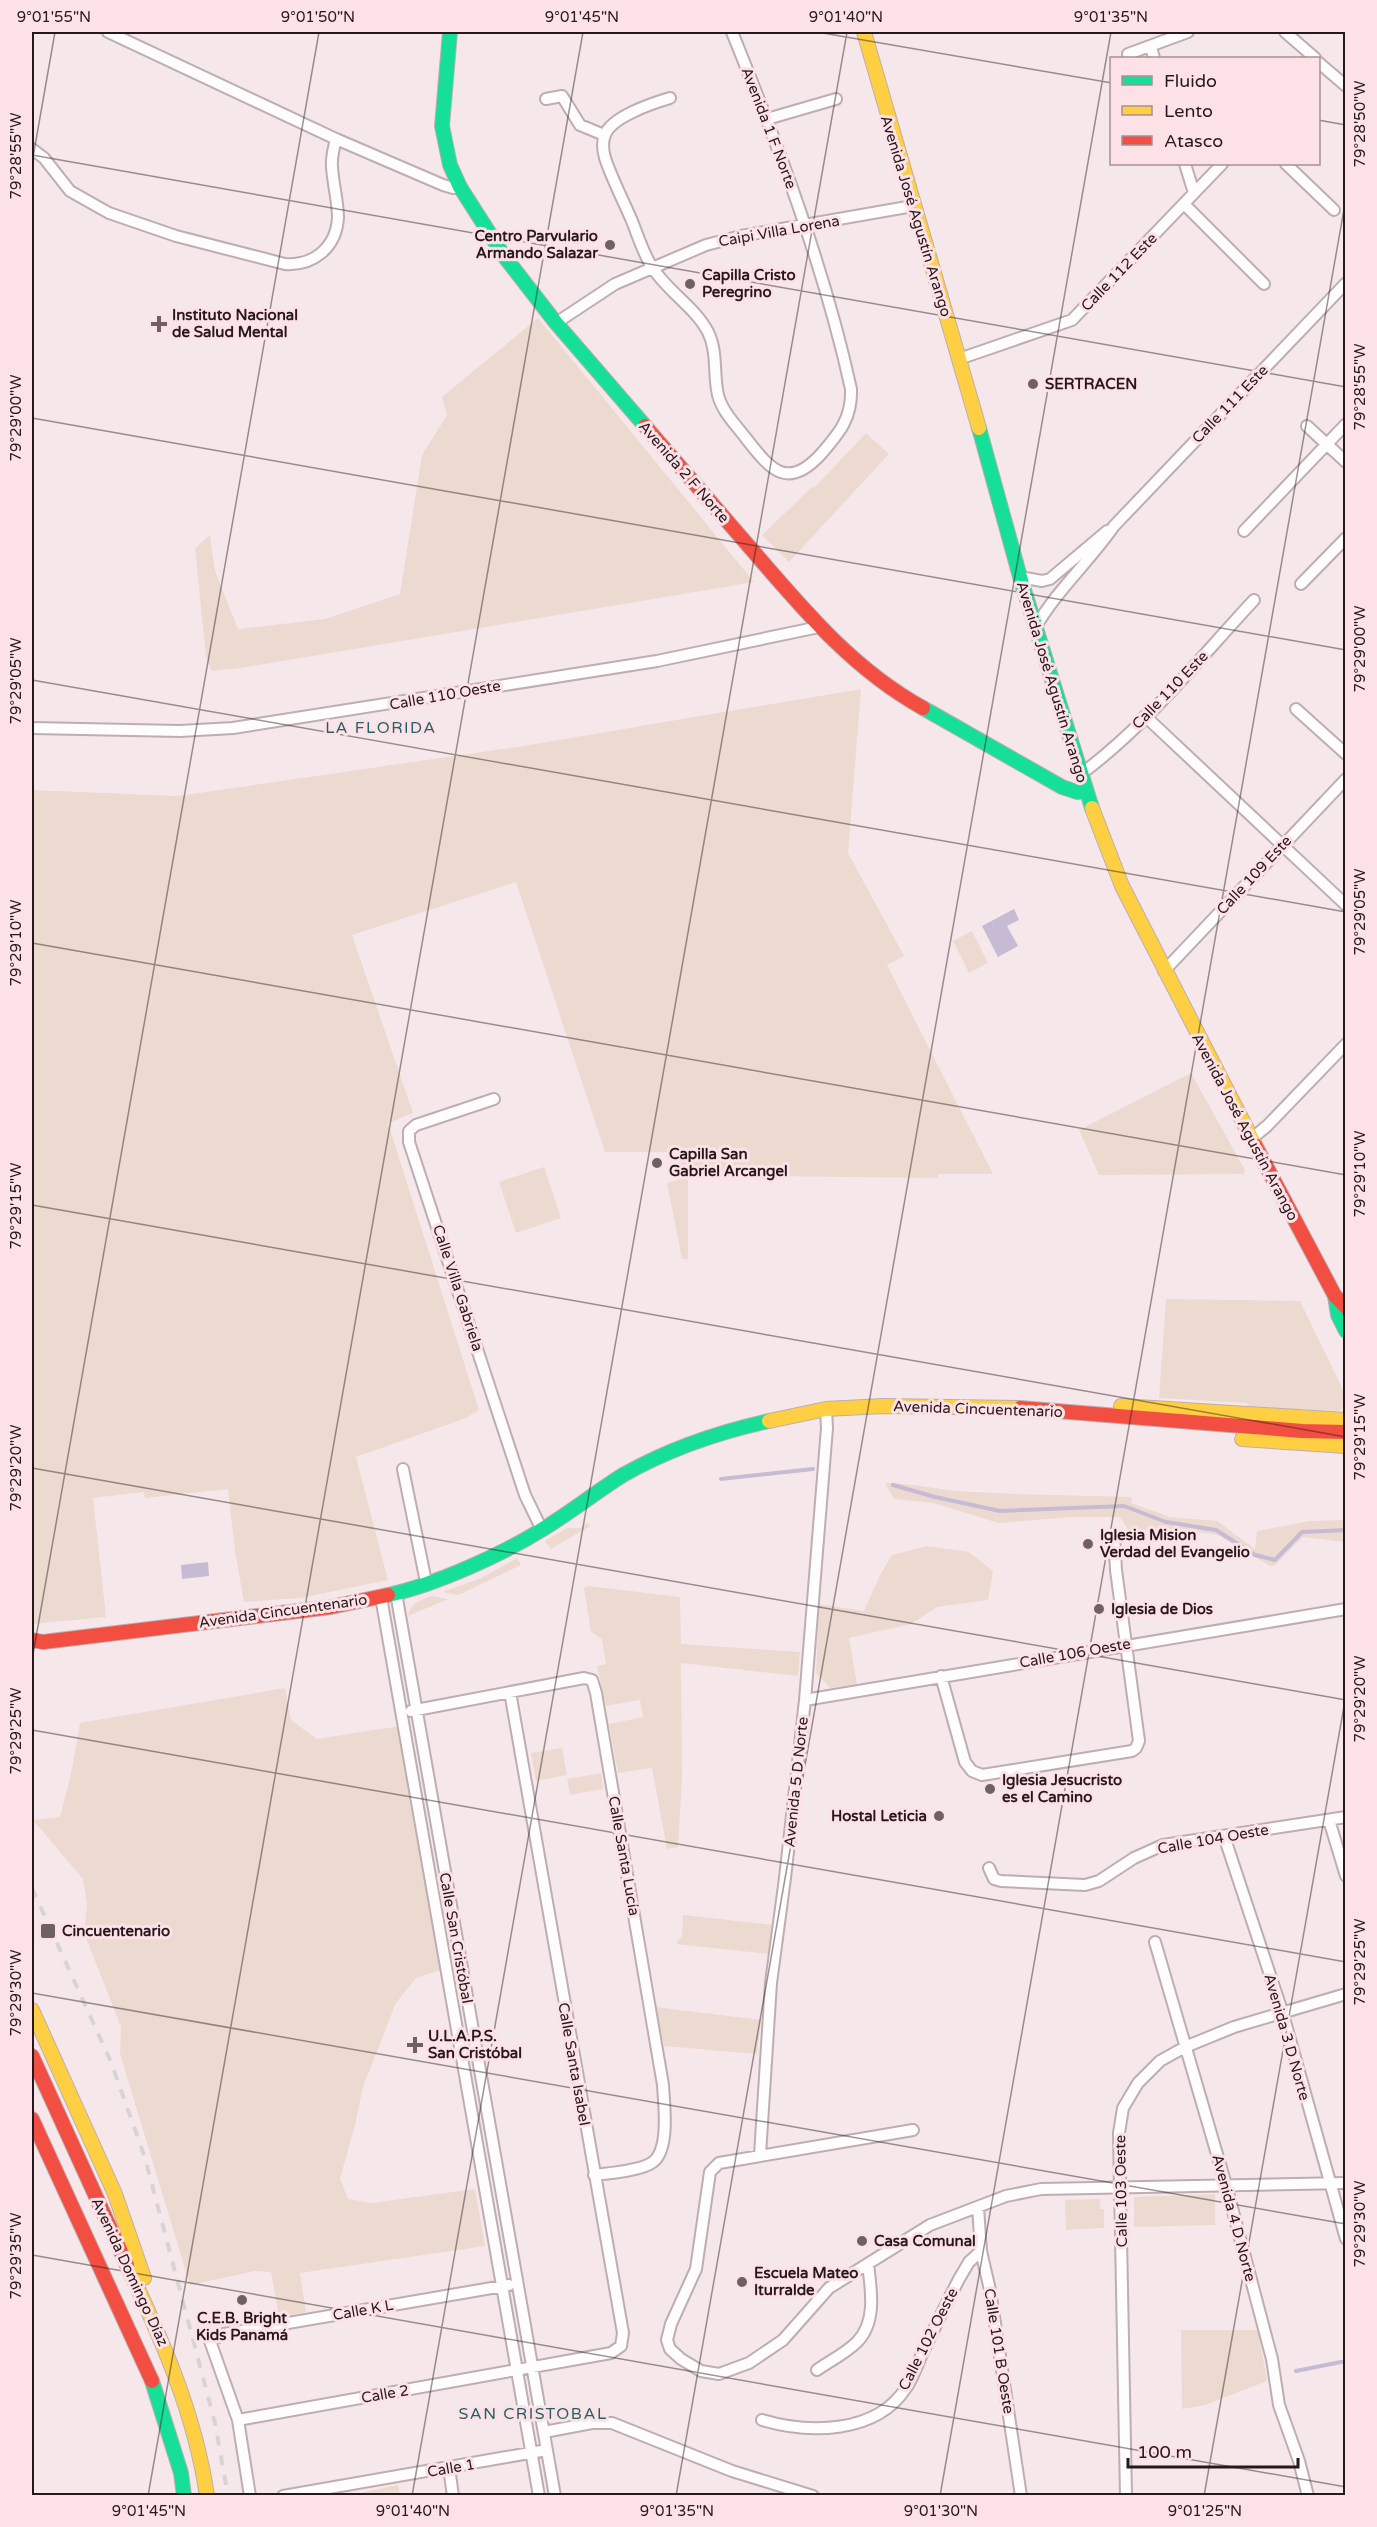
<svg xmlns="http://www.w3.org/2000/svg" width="1377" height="2527" viewBox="0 0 1377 2527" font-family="'Varela Round',sans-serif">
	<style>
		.green { fill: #ecdad0 }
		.water { fill: #c6bad5 }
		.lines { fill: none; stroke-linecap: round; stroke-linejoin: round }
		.stream { stroke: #c6bad5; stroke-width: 4 }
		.street-casing { stroke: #bcaeb1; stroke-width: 14 }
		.fast-casing { stroke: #bcaeb1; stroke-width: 16 }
		.slow-casing { stroke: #bcaeb1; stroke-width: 16 }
		.jam-casing { stroke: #bcaeb1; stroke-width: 16 }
		.street { stroke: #fefcfc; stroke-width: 10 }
		.fast { stroke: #16e098; stroke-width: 14 }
		.slow { stroke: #ffcf43; stroke-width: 14 }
		.jam { stroke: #f24e42; stroke-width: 14 }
		.rail { stroke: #d8d4d5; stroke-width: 4; stroke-dasharray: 10 10; stroke-linecap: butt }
		.ticks { fill: none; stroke: #27181b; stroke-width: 1.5; stroke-opacity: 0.45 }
		.poi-dot { fill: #6f6163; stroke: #fce2e7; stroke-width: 2 }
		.labels { text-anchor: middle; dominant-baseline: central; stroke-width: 6; stroke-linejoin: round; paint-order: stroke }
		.street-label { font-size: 15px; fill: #27181b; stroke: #fce2e7 }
		.poi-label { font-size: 15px; font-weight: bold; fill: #27181b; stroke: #fce2e7; text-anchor: start }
		.neighbourhood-label { font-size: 16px; letter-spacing: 1.5px; fill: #266065; stroke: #fce2e7 }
		.neatline { fill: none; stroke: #27181b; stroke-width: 2 }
		.ticks-label { font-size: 15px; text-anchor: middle; fill: #27181b }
	</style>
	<rect width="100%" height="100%" fill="#f6e8ea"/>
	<path class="green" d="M538,318L754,582L241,668L212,671L206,657L195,548L210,535L215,571L238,629L325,619L400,594L422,455L447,415L442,397Z
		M866,433L889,454L789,562L762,535L812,487L814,488Z
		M861,689L848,853L904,956L887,965L993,1174H938V1178L688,1175V1259H682L667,1183L680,1179L681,1152H605L516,882L352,935L413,1113L388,1123L479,1410L466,1418L356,1457L388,1580L300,1598L244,1602L235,1552L228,1489L145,1498L144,1492L93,1498L106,1617L32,1624V790L178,796L523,746Z
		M972,931L988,963L969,973L953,941Z
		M1191,1073L1245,1170L1244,1174L1099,1175L1079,1130Z
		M544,1167L561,1218L516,1233L499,1182Z
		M1166,1299L1300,1301L1345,1394L1346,1403L1340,1411L1250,1407L1246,1403L1159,1398Z
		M885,1483C910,1483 934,1489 959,1491C1016,1495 1074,1495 1132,1497L1131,1503L1170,1517L1217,1521L1255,1549L1257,1531L1310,1521L1345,1520V1542L1303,1537L1275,1565L1270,1566L1218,1535L1178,1529L1129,1531L1120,1517H1073L998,1523L934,1503L894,1499Z
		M588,1523L590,1526L551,1549L545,1541L567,1528H580Z
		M927,1546L969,1552L993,1571L988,1600L937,1607L911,1624L849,1638L857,1684L830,1688L816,1673L819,1604L864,1611L881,1573L892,1555Z
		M517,1558L521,1565L458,1595L443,1592L481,1578Z
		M588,1586L680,1597L681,1644L800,1652L798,1676L681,1663L682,1779L678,1847L667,1849L652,1768L618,1773L609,1724L643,1717L640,1700L606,1706L597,1666L606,1664L602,1639L591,1632L584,1588Z
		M432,1596L448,1599L408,1616C411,1602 420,1600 432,1596Z
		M285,1688L291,1720L317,1739L400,1726L441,1970L416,1978L396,2003L363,2087L355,2125L340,2179L348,2199L372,2203L475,2189L485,2246L300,2273L306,2312L279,2317L271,2272L255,2271L190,2285L120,2054L121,2027L84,1933L87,1904L83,1879L33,1820L60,1817L71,1774L80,1723Z
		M562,1748L567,1775L536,1781L531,1753Z
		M601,1773L603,1789L570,1795L567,1779Z
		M683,1915L773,1925L769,1954L676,1944L682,1936Z
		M655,2007L761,2020L757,2054L664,2046Z
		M1215,2194V2225L1134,2227V2197Z
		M1100,2199V2209H1104V2228L1066,2230L1065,2200Z
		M1181,2330H1258L1267,2381L1205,2405L1182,2409Z
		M398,2485L400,2495H362L364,2492Z"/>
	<path class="water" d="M1014,909L1019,920L1007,926L1018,946L998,957L982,926Z
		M208,1562L209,1576L182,1579L181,1565Z"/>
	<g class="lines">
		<path class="stream" d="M721,1479L813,1469
			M893,1485L935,1497L1000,1511L1124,1506L1166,1522L1216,1530L1255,1555L1275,1560L1302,1532L1346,1530
			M1296,2371L1346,2361"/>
		<g class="street-casing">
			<path id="street" d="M108,32L336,139L443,185L453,188L460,187
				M1285,32L1315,58
				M1151,47L1154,58
				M1128,54L1188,32
				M1318,62L1346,86
				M670,98C653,103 611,117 605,135C602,142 603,151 605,158C612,179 623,200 632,221C638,236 643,253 652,267C667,291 695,307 708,332C718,352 713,374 718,395C722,411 735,424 745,437C770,469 787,492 822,453C840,432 852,418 851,389C824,266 779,148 732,32
				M546,99L562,96L580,125L604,135
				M767,119L836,99
				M32,149L44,158L70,191L109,213L176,236L285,264C313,266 336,248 338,218C338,201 333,184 332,167C331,157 334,148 336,139
				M1185,164L1194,193
				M1286,164L1334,210
				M1184,204L1264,284
				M556,323L615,284L706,245L741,236L913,206
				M959,359L1072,320L1222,164
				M1307,426L1346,462
				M1244,531L1346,424
				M1020,577L1042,581L1050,579L1107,531
				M1301,584L1346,538
				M1035,628C1057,590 1089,562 1114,526L1346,283
				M1296,709L1346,754
				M1145,716L1346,905
				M32,728L180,731L233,728L657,661L819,627
				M1081,774C1146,726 1199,659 1254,600
				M1164,971L1346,779
				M494,1099L416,1125L409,1131V1142L525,1495L542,1530
				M1251,1139L1267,1126L1346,1044
				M403,1469L426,1582
				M396,1593L555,2496
				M381,1597L539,2496
				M941,1676L965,1762L972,1771L982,1775L1132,1751L1136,1748L1139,1741L1116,1570L1114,1535
				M805,1700L1346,1609
				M411,1711L584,1678L592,1680L596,1693L663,2085C664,2104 670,2149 653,2162C641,2171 609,2173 594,2175
				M1329,1820L1346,1876
				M1224,1836L1282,2011L1346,2239
				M989,1868L994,1879L1001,1881L1085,1885L1099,1881L1134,1858L1163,1845L1346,1817
				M1155,1942L1226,2185L1272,2359L1279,2405L1299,2461L1308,2496
				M913,2130L719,2163L710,2172L696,2269L671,2324L667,2340L670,2349L681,2359L701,2371L719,2374L749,2363L783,2340L829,2288L930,2225L1006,2196L1041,2189L1346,2183
				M760,2155L771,1983L785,1878L805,1700L827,1428L826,1409
				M978,2207L981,2251L990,2290L1021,2496
				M817,2370C830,2361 846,2353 857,2342C877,2322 871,2289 868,2264
				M238,2420L611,2353L621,2346L623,2333L510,1692
				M762,2420C809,2434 876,2434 906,2388C913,2378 917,2365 922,2354C934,2329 946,2304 959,2279L969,2262L981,2251
				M544,2432L592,2423H612L732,2471L813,2496
				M449,2468L453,2496
				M250,2496L238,2420L210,2341L224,2334L509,2285
				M283,2496L547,2450
				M1126,2496L1119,2133L1123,2108L1138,2083L1160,2061L1185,2047L1234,2027L1346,1994"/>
		</g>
		<g class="fast-casing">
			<path id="fast" d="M450,32L442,126L450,165L460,187L504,256L556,323L645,426
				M979,428L1020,577L1092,808
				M923,708L1062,787L1077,792L1085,791
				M1335,1296L1338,1315L1346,1331
				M388,1595C435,1585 503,1554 543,1529C571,1512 596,1492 623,1475C667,1450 719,1432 769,1421
				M152,2381L181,2473L184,2496"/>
		</g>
		<g class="slow-casing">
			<path id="slow" d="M864,32L979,428
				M1092,808L1122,886L1255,1145
				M1121,1406L1346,1420
				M769,1421L826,1409L883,1406L1020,1408
				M1242,1439L1346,1446
				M32,2010L115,2194L144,2278
				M127,2265C162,2340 195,2413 207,2496"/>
		</g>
		<g class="jam-casing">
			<path id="jam" d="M645,426C683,470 721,514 759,558C808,615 856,671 923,708
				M1255,1145L1335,1296L1346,1307
				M1020,1408L1302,1431L1346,1432
				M32,1640L43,1642L331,1607L388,1595
				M32,2056L127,2265
				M32,2119L152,2381"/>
		</g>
		<use href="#street" class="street"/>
		<use href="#fast" class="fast"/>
		<use href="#slow" class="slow"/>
		<use href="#jam" class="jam"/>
		<path class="rail" d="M32,1888L111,2062L145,2158L215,2423L228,2496"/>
	</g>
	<path class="ticks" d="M817,32L1112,83M1318,120L1346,125M32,155L1346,387M32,163L55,32M32,418L1346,650M32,680L1346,912M32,943L1346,1175M32,1205L1346,1437M32,1468L1346,1700M32,1660L319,32M32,1730L1346,1962M32,1993L1346,2224M32,2255L1346,2487M148,2496L583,32M412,2496L847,32M676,2496L1111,32M940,2496L1346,198M1204,2496L1346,1695"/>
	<g class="poi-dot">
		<circle cx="610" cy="245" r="6"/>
		<circle cx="690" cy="284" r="6"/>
		<path d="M156 315h6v6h6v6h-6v6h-6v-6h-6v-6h6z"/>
		<circle cx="1033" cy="384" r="6"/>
		<circle cx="657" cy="1163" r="6"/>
		<circle cx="1088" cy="1544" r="6"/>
		<circle cx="1099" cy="1609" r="6"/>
		<circle cx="990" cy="1789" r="6"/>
		<circle cx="939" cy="1816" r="6"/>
		<rect x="40" y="1923" width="16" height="16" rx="3"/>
		<path d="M412 2036h6v6h6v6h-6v6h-6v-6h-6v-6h6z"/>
		<circle cx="862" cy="2241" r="6"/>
		<circle cx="742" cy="2282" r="6"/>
		<circle cx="242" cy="2300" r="6"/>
	</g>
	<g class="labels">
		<g class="street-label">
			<text transform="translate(769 128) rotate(69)">Avenida 1 F Norte</text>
			<text transform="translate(916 216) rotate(73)">Avenida José Agustín Arango</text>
			<text transform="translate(779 231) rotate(-10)">Caipi Villa Lorena</text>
			<text transform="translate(1119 272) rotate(-46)">Calle 112 Este</text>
			<text transform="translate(1230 404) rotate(-46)">Calle 111 Este</text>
			<text transform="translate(684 472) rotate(49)">Avenida 2 F Norte</text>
			<text transform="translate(1052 682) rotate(73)">Avenida José Agustín Arango</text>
			<text transform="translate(1170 690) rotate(-46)">Calle 110 Este</text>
			<text transform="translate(445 695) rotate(-10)">Calle 110 Oeste</text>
			<text transform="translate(1254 875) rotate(-47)">Calle 109 Este</text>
			<text transform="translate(1245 1127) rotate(62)">Avenida José Agustín Arango</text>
			<text transform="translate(458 1288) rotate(72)">Calle Villa Gabriela</text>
			<text transform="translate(978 1409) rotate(2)">Avenida Cincuentenario</text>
			<text transform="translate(283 1611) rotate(-8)">Avenida Cincuentenario</text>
			<text transform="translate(1075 1653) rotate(-10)">Calle 106 Oeste</text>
			<text transform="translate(796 1782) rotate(-84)">Avenida 5 D Norte</text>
			<text transform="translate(1213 1839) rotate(-10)">Calle 104 Oeste</text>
			<text transform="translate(624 1856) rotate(80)">Calle Santa Lucía</text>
			<text transform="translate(456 1938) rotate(80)">Calle San Cristóbal</text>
			<text transform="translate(1287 2037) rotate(74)">Avenida 3 D Norte</text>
			<text transform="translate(574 2064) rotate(80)">Calle Santa Isabel</text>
			<text transform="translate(1121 2191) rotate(-91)">Calle 103 Oeste</text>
			<text transform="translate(1234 2218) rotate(75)">Avenida 4 D Norte</text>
			<text transform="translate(130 2272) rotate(65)">Avenida Domingo Díaz</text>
			<text transform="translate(363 2310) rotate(-10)">Calle K L</text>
			<text transform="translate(928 2339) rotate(-63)">Calle 102 Oeste</text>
			<text transform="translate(999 2351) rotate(81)">Calle 101 B Oeste</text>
			<text transform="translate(385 2394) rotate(-10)">Calle 2</text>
			<text transform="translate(451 2468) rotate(-10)">Calle 1</text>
		</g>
		<g class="poi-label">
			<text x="598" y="236" text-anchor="end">Centro Parvulario<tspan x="598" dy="17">Armando Salazar</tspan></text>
			<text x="702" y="275">Capilla Cristo<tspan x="702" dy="17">Peregrino</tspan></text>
			<text x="172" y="315">Instituto Nacional<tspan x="172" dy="17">de Salud Mental</tspan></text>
			<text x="1045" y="384">SERTRACEN</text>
			<text x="669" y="1154">Capilla San<tspan x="669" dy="17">Gabriel Arcangel</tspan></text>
			<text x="1100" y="1535">Iglesia Mision<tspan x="1100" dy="17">Verdad del Evangelio</tspan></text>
			<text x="1111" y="1609">Iglesia de Dios</text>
			<text x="1002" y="1780">Iglesia Jesucristo<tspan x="1002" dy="17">es el Camino</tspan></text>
			<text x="927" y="1816" text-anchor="end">Hostal Leticia</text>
			<text x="62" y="1931">Cincuentenario</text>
			<text x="428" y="2036">U.L.A.P.S.<tspan x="428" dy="17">San Cristóbal</tspan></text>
			<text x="874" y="2241">Casa Comunal</text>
			<text x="754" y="2273">Escuela Mateo<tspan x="754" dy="17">Iturralde</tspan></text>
			<text x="242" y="2318" text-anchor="middle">C.E.B. Bright<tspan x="242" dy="17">Kids Panamá</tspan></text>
		</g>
		<g class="neighbourhood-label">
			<text x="381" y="728">LA FLORIDA</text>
			<text x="533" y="2414">SAN CRISTOBAL</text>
		</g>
	</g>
	<rect width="1377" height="2527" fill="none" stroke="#fce2e7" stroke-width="66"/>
	<rect x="1110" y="57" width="210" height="108" fill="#fce2e7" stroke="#a79195" stroke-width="1.5"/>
	<rect x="1122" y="76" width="30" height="9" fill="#16e098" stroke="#a79195" stroke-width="1.5"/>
	<text x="1164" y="87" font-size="18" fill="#27181b">Fluido</text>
	<rect x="1122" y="106" width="30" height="9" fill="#ffcf43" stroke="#a79195" stroke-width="1.5"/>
	<text x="1164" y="117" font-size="18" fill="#27181b">Lento</text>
	<rect x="1122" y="136" width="30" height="9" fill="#f24e42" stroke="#a79195" stroke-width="1.5"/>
	<text x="1164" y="147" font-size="18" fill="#27181b">Atasco</text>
	<path d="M1128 2458v9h170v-9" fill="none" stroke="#27181b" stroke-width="3"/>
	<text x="1137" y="2458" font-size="18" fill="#27181b" stroke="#fce2e7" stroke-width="4.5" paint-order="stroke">100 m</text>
	<rect x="33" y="33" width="1311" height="2461" class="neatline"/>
	<g class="ticks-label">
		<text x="54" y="22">9°01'55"N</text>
		<text x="318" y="22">9°01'50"N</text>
		<text x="582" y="22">9°01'45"N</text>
		<text x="846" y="22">9°01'40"N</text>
		<text x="1111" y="22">9°01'35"N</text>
		<text transform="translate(1360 124) rotate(-90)" y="5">79°28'50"W</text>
		<text transform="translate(16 156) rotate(-90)" y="5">79°28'55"W</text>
		<text transform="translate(1360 387) rotate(-90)" y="5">79°28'55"W</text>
		<text transform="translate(16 418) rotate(-90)" y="5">79°29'00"W</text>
		<text transform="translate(1360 649) rotate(-90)" y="5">79°29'00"W</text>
		<text transform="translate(16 681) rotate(-90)" y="5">79°29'05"W</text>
		<text transform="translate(1360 912) rotate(-90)" y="5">79°29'05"W</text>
		<text transform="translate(16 943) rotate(-90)" y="5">79°29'10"W</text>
		<text transform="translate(1360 1174) rotate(-90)" y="5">79°29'10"W</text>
		<text transform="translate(16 1206) rotate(-90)" y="5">79°29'15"W</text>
		<text transform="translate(1360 1437) rotate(-90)" y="5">79°29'15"W</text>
		<text transform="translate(16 1468) rotate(-90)" y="5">79°29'20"W</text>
		<text transform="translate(1360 1699) rotate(-90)" y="5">79°29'20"W</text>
		<text transform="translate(16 1731) rotate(-90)" y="5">79°29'25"W</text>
		<text transform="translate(1360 1962) rotate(-90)" y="5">79°29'25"W</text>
		<text transform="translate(16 1993) rotate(-90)" y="5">79°29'30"W</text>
		<text transform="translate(1360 2224) rotate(-90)" y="5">79°29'30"W</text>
		<text transform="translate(16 2256) rotate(-90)" y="5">79°29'35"W</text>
		<text x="149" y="2516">9°01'45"N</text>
		<text x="413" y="2516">9°01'40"N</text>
		<text x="677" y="2516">9°01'35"N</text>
		<text x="941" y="2516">9°01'30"N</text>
		<text x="1205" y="2516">9°01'25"N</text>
	</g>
</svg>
